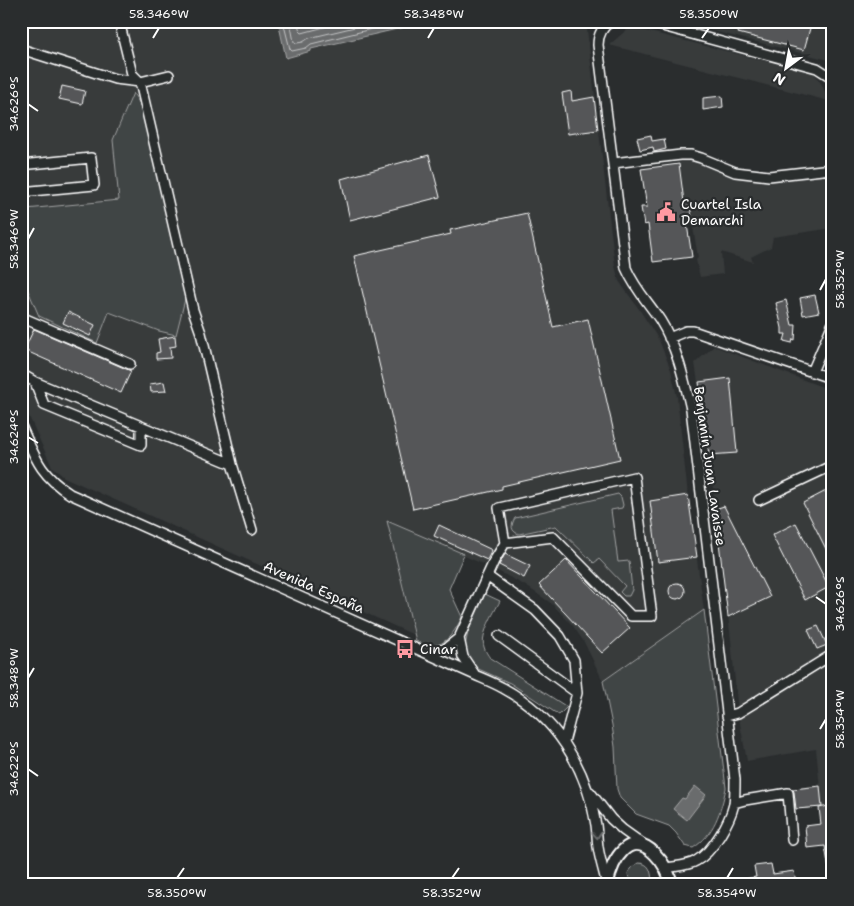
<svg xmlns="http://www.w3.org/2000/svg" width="854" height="906" viewBox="0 0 854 906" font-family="'Shantell Sans',sans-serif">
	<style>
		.built { fill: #373a3b }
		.green { fill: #414445; stroke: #a0a2a2 }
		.water { fill: #6a6c6d; stroke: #a6a7a7 }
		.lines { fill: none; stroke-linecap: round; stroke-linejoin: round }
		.shore { stroke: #c3c4c5; stroke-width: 1 }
		.building { fill: #555758; stroke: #fff }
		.minor-casing { stroke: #fff; stroke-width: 12 }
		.major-casing { stroke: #fff; stroke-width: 15 }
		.minor { stroke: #2a2d2e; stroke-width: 9 }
		.major { stroke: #2a2d2e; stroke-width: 11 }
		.oneway { stroke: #6a6c6d }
		.ticks { fill: none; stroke: #fff; stroke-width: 2 }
		.labels { text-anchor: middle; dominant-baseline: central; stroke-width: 4.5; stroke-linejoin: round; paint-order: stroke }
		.poi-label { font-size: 14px; fill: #fff; stroke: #2a2d2e; text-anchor: start }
		.street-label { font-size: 14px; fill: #fff; stroke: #2a2d2e }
		.neatline { fill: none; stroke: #fff; stroke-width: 2 }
		.ticks-label { font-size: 12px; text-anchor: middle; fill: #fff }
	</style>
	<rect width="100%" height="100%" fill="#2a2d2e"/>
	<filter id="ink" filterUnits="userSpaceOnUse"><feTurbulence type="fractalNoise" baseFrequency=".02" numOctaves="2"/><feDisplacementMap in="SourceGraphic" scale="10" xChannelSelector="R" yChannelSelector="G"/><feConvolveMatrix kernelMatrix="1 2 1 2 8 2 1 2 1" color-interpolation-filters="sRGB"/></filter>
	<g filter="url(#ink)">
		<path class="built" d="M21,21H278L286,57L311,51V49L410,26L409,21H586L615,266L619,281L626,291L639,309L659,340L671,370L677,397L688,495L704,610L603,681L584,642L573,626L552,604L526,586L496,570L388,522L414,635L64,477L52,467L21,399Z
			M673,21H833V61Z
			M630,27L814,73L822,85L829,101L609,45Z
			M680,152L703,153L736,168L771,173L825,166L833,204V228L773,237L771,247L751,257L753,262L721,252L723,274L700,277L696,260L698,258L689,202H684L679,164L681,161Z
			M714,346L833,391V805L822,807L816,749L747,761L738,713L731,640L709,455L695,363Z"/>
		<path class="green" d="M133,93L142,107L186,295L176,335L159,331L109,312L97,343L39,316L24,281L26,209L119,200L113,140Z
			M618,494L621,497L623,505L622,508L611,510L618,562L629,561L632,590L629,596H624L620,592L625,586L599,559L594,563L556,526L519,534C510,531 511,525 515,518Z
			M387,521L464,554L449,589L462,617C456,630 444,649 427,646C423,645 419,642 416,641Z
			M485,594L500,601C494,613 480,634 484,647C485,651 488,655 490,658L567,707L559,715L510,683L474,667L468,656L465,646L468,632Z
			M704,610L726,788C721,811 714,835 693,848L685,846L676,833L669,826L636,814L620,798L617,789L615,747L612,725L603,681Z
			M638,863C650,863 651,871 652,881L656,883L657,885H624L629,880L628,873C631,869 633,866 638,863Z"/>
		<path class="water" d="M278,21H409L410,26L311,49V51L286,58Z
			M695,786L706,795L687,820L673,809L682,798L685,799Z"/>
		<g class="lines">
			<path class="shore" d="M283,21L290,49L292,51L306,48L311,44L404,21
				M290,21L294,42L297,43L303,42L309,38L380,21
				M297,21L300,31L302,33L347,21"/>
		</g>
		<path class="building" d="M741,21H812L804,50L738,33Z
			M62,86L85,91L82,104L59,99Z
			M571,91L572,101L594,97L598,130L568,134L562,93Z
			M722,96L723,107L703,110V98Z
			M651,135L652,141L664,139L666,149L654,152L653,147L640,150L637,138Z
			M429,155L440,197L350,220L341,179Z
			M679,164L684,202L689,201L692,217L686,218L692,257L653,262L648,224L644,225L641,207H647L641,169Z
			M527,213L553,327L588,319L620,459L502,486V489L413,509L354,256L451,234L450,230Z
			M815,295L819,312L803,315L800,298Z
			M786,300L792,325H796L795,340L793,339L792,343L784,341L786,334H782V328L776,303Z
			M68,312L95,325L90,336L63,323Z
			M34,329L131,371L121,393L24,350Z
			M175,336L176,346L170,347L171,358L156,359V353L160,352L158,339Z
			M730,378L737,453L709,455L699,382Z
			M164,382L166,391L151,392L150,384Z
			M826,491L833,504V563L803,503Z
			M688,495L697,557L658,562L650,501Z
			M724,506L770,597L728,617L715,509Z
			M796,523L829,587L805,600L772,535Z
			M439,525L492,550L487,560L434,536Z
			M505,554L530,566L524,578L499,565Z
			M566,560L630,628L602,653L539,585Z
			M669 591a8 8 0 1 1 16 0a8 8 0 1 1-16 0Z
			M818,626L827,645L817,649L808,630Z
			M820,786L822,807L796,809L794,792L793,789Z
			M833,805V816H831L833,827V870H829L825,846L807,848L805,826L821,824L819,808Z
			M771,864L773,874L794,871L796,885H732V881L756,877L754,866Z"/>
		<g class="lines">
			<g class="minor-casing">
				<path id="minor" d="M119,21L132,74L140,82L193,310L201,333L232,464L252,530
					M611,21C602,27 598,35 598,45L626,268C635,289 648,302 660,320C677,347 684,379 691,409L735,780C735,788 735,796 734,804C730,821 713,852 696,861C688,866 676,866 666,868
					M644,21L817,68L828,75L833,81
					M21,49L115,79L140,82L169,75
					M613,163L681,155H691L701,158L735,172L769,176L831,169L833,176
					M21,165L91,158L94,185L21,192
					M21,317L130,364
					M669,338L686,331H693L833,379
					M812,372L833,323
					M21,374L35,382L232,464
					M35,382L44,405L141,445V426
					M21,426C35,457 40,475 70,494L475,675C484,679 494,683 503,688C556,717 586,766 596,825C597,832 597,840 598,847C600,860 604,872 607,885
					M759,500L829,467L833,474
					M487,576L535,610L560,636L574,660L577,693L564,742
					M499,636L577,693
					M459,638L463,657L475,675
					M427,653L445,649L459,638L494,561L505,543L499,508L634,477L652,616H631L553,537L505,543
					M727,716L738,713L833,654
					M590,792L611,819L623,830L644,845
					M734,803L745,800L788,793L792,840"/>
			</g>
			<g class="major-casing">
				<path id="major" d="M607,885C612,860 629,828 655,854C664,863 669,873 672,885"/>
			</g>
			<use href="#minor" class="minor"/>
			<use href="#major" class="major"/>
		</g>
		<defs><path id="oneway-chevron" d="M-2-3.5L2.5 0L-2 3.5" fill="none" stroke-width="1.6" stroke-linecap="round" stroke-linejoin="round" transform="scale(1.25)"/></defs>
		<use class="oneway" href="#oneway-chevron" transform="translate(597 835) rotate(85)"/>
	</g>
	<path class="ticks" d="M153,38L159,28M428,38L434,28M702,38L709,28M28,104L38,111M28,239L34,228M820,290L826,279M28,437L38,443M816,597L826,604M28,678L34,668M820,729L826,719M28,769L38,776M177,878L184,868M452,878L459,868M727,878L733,868"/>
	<defs>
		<g id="civic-bare" transform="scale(1.5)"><path d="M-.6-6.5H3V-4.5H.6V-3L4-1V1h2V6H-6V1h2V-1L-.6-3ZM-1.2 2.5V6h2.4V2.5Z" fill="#ff9aa2" stroke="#2a2d2e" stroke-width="2.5" paint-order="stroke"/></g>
		<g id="bus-bare" transform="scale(1.5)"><path d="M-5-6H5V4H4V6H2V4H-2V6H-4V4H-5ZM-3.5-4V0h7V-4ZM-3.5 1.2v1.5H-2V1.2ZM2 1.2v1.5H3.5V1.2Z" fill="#ff9aa2" stroke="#2a2d2e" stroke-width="2.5" paint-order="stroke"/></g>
	</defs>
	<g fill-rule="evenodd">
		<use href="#civic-bare" x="666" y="212"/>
		<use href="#bus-bare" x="405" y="649"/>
	</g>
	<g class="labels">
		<g class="poi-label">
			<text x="681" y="204">Cuartel Isla<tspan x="681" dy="16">Demarchi</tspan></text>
			<text x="420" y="649">Cinar</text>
		</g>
		<g class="street-label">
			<text transform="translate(710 466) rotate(82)">Benjamín Juan Lavaisse</text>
			<text transform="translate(314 587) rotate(24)">Avenida España</text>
		</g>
	</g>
	<rect width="854" height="906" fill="none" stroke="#2a2d2e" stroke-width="55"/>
	<g transform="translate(786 68) rotate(212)" stroke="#2a2d2e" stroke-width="4" paint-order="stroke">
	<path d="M0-4L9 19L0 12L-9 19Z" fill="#ffffff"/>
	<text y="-8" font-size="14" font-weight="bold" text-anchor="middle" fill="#ffffff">N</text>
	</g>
	<rect x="28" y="28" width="798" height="850" class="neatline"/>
	<g class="ticks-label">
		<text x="159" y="18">58.346°W</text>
		<text x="434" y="18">58.348°W</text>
		<text x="709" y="18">58.350°W</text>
		<text transform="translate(14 104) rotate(-90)" y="4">34.626°S</text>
		<text transform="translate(14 239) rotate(-90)" y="4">58.346°W</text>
		<text transform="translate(840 279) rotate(-90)" y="4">58.352°W</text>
		<text transform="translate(14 437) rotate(-90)" y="4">34.624°S</text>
		<text transform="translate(840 604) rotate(-90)" y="4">34.626°S</text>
		<text transform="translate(14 678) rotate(-90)" y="4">58.348°W</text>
		<text transform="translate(840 719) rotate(-90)" y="4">58.354°W</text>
		<text transform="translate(14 769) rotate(-90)" y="4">34.622°S</text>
		<text x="177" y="897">58.350°W</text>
		<text x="452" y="897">58.352°W</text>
		<text x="727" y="897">58.354°W</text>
	</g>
</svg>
